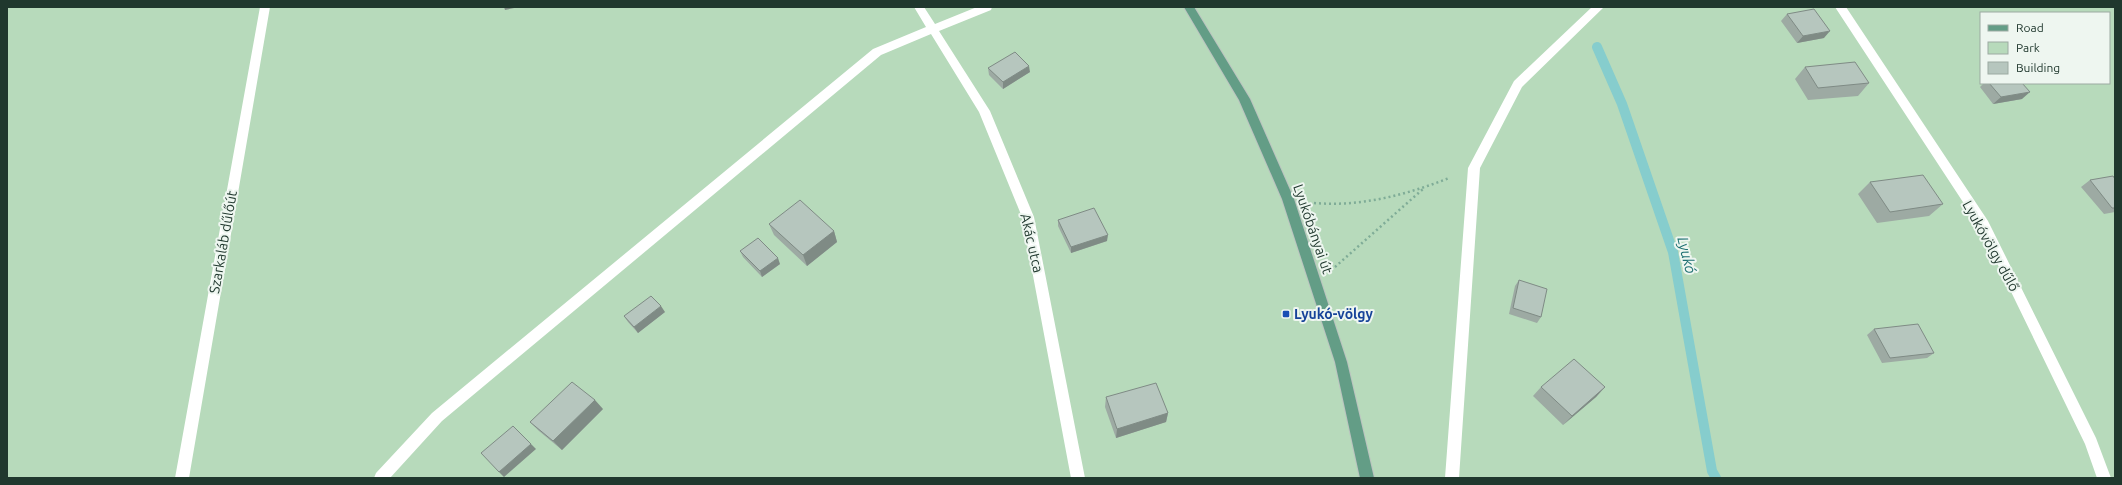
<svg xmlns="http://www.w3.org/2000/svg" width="2122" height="485" viewBox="0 0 2122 485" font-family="Ubuntu,sans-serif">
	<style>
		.green { fill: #b7dabb; fill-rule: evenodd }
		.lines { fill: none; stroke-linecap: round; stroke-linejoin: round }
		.stream { stroke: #86cdcd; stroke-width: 10 }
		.major-casing { stroke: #bcc3c0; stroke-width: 2 }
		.path { stroke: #7fac97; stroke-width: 2.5; stroke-dasharray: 2 3; stroke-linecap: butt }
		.minor { fill: #fff; fill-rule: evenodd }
		.major { fill: #639d86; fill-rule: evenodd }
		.wall { fill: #9daaa3 }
		.shaded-wall { fill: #7f8b85 }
		.building { fill: #b6c6be; stroke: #7f8b85 }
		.transit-dot { fill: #1a4fb4; stroke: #eef6f0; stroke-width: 1.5 }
		.labels { text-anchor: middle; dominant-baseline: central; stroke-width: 4; stroke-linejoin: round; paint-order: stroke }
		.street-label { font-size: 14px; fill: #20382e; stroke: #eef6f0 }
		.transit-label { font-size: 14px; font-weight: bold; fill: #164399; stroke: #eef6f0; text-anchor: start }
		.water-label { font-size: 15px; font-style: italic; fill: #1d6f71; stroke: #eef6f0 }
	</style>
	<rect width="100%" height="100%" fill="#dee9e2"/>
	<path class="green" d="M7,7H2115V478H7ZM1981,13H2109V83H1981Z"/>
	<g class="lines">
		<path class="stream" d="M1597,47L1622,104L1673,252L1712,471L1716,478"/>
		<g class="major-casing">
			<path id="major" d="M1184,7H1194L1250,99L1294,199L1347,362L1374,478H1360L1335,362L1282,199L1239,100Z"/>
		</g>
		<path class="path" d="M1314,203C1360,207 1406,195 1449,178
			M1335,267L1423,189"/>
		<path class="minor" d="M260,7H270L189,478H175Z
			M914,7H924L935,24L977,7H992L991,10L939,31L990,111L1034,217L1085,478H1071L1022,217L979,112L931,34L881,55L442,421L390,478H374L376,473L432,413L873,49L926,27Z
			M1592,7H1604L1522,87L1480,168L1459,478H1445L1468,168L1514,81Z
			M1835,7H1846L1988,221L2096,438L2111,478H2097L2085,444L1980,228Z"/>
		<use href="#major" class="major"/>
	</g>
	<path class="wall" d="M1787,14L1824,38L1797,43L1781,21Z
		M1805,67L1869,83L1858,96L1808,100L1795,79Z
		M988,68L1030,72L1003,89L989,75Z
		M1984,83H2022V99L1993,104L1980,87Z
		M2115,179V212L2104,214L2081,187L2090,180Z
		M1870,182L1943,204L1929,216L1877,223L1858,194Z
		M1058,220L1107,241L1071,253L1058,226Z
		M769,224L834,231L837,242L807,266L774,235Z
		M740,251L780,264L762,277L743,257Z
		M1519,280L1541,317L1537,323L1509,314L1515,286Z
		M665,312L638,333L628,322L624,316Z
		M1874,329L1934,353L1927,358L1882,363L1867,335Z
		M1541,387H1605L1596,397L1563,425L1533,396Z
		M1106,397L1168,413L1166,422L1116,438L1105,407Z
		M603,409L562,450L539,431L530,422Z"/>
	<path class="shaded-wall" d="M504,7H519L505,10Z
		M1830,31L1824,38L1797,43L1803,36Z
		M1029,66L1030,72L1003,89V82Z
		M2030,92L2022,99L1993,104L2001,97Z
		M834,231L837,242L807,266L803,255Z
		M1108,235L1107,241L1071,253V247Z
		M778,258L780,264L762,277L760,271Z
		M661,306L665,312L638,333L634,327Z
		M1605,387L1596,397L1563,425L1572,416Z
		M595,400L603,409L562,450L553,441Z
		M1168,413L1166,422L1116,438L1117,429Z
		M513,426L536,449L504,477L499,472Z"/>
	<path class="building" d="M1814,9L1830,31L1803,36L1787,14Z
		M1015,52L1029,66L1003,82L988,68Z
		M1855,62L1869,83L1818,88L1805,67Z
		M1989,83H2022L2030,92L2001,97Z
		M1923,175L1943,204L1890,212L1870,182Z
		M2113,176L2115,179V208H2112L2090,180Z
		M800,200L834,231L803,255L769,224Z
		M1094,208L1108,235L1071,247L1058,220Z
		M758,238L778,258L760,271L740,251Z
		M1519,280L1547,289L1541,317L1513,308Z
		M651,296L661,306L634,327L624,316Z
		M1918,324L1934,353L1890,358L1874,329Z
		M1574,359L1605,387L1572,416L1541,387Z
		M572,382L595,400L553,441L530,422Z
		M1156,383L1168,413L1117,429L1106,397Z
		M513,426L531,444L499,472L481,453Z"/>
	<rect class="transit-dot" x="1282" y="310" width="8" height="8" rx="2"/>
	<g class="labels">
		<g class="street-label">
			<text transform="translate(1313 229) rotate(71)">Lyukóbányai út</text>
			<text transform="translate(223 242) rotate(-80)">Szarkaláb dűlőút</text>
			<text transform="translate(1032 243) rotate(77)">Akác utca</text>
			<text transform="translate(1991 246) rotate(61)">Lyukóvölgy dűlő</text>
		</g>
		<g class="transit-label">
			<text x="1294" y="314">Lyukó-völgy</text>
		</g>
		<g class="water-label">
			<text transform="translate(1687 255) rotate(76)">Lyukó</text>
		</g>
	</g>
	<rect width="2122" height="485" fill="none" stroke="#20382e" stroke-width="16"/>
	<rect x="1980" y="12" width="130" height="72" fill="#eef6f0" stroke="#9caaa2"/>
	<rect x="1988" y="25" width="20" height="6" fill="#639d86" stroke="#9caaa2"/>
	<text x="2016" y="32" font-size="12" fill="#20382e">Road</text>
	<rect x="1988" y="42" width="20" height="12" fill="#b7dabb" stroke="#9caaa2"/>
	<text x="2016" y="52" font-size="12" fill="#20382e">Park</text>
	<rect x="1988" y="62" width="20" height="12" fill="#b6c6be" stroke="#9caaa2"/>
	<text x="2016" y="72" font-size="12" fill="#20382e">Building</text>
</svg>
